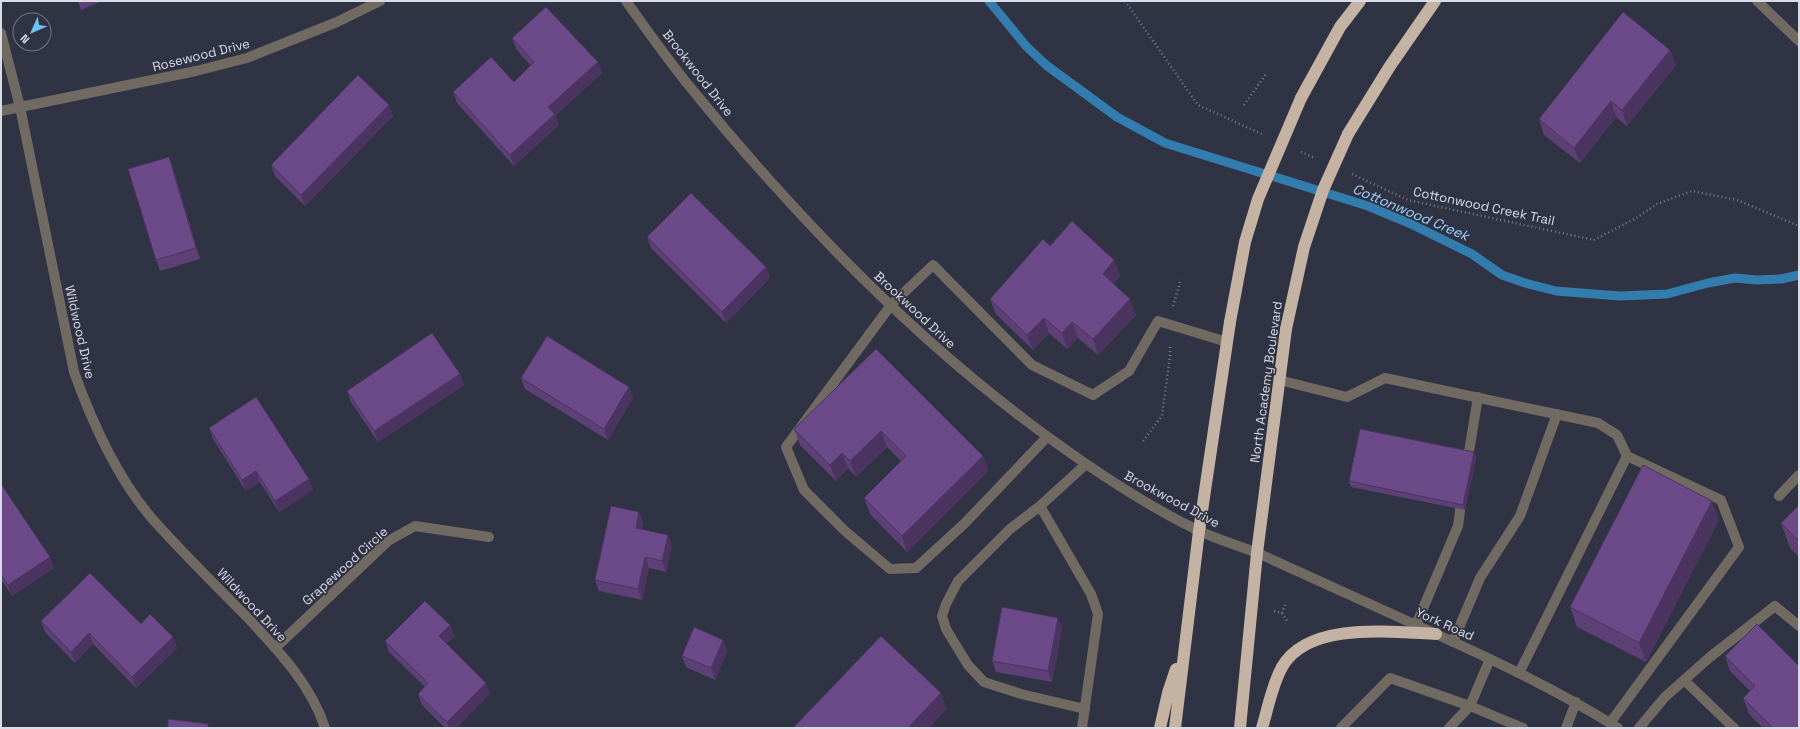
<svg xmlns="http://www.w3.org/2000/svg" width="1800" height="729" viewBox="0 0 1800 729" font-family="'Space Grotesk',sans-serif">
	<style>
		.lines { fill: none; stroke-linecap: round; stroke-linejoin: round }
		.stream { stroke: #337cae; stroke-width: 9 }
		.path { stroke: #787b89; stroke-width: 2.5; stroke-dasharray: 1 3; stroke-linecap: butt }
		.lane { stroke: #716a63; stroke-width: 10 }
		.street { stroke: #716a63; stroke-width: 10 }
		.highway { stroke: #c4b2a2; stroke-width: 12 }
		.highway-bridge { stroke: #c4b2a2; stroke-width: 12 }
		.wall { fill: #5d4076 }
		.shaded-wall { fill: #4c3460 }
		.building { fill: #6c4a89; stroke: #4c3460 }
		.labels { text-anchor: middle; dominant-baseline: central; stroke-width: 3.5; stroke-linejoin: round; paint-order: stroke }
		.street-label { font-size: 13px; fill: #d9dbe6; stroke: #303344 }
		.water-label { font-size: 14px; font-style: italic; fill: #9dd3fd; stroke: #303344 }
	</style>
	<rect width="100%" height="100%" fill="#303344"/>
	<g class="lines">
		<path class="stream" d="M989,1L1026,46L1046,65L1117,117L1165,143L1368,206L1411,224L1472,254L1502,275L1525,283L1556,291L1620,296L1667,294L1708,283L1735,278L1757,280L1781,279L1799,275"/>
		<path class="path" d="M1125,1L1198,105L1264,135
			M1244,105L1266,74
			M1301,152L1315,158
			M1352,174L1408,200L1594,240L1638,217L1657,204L1692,191L1737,200L1799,226
			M1173,306L1181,279
			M1143,441L1162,416L1170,356V344
			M1274,611L1282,613L1285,605
			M1282,613L1287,621"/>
		<path class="lane" d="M1757,1L1799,41
			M1279,380L1347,397L1385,378L1598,423L1617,435L1627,456L1721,500L1739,547L1610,723
			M1047,437L965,523L916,568L890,569L845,531L804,490L786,447L891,305L933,265L1032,365L1093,395L1129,371L1158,321L1227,342
			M1467,464L1478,397
			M1085,465L1040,506L1010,529L958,581L946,604L942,616L946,629L968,665L984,682L1021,694L1085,709
			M1779,496L1799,475
			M1040,506L1091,594L1098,614L1082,728
			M1416,625L1458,526L1462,496
			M1453,642L1480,578L1520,516L1557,414
			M1519,673L1627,456
			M1684,680L1734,728
			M1341,728L1390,678L1470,706L1523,728
			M1449,728L1470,706L1490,659
			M1566,728L1576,702
			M1639,728L1665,697L1710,657L1775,606L1799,626"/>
		<path class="street" d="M626,1C647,30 667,59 690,87C795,216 913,339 1048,437C1096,472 1144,504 1197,530C1218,540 1241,546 1262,555C1313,578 1365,602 1416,625C1485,656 1554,688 1618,728
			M1,33L20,107L74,372C93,425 118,481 156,523C185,555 215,585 245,615C276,648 311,684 325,728
			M1,111L196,71L247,58L337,22L380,1
			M275,648L388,541L415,526L489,537"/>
		<path class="highway" d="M1301,98L1340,27L1360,1
			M1348,134L1390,66L1435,1
			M1160,728L1168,693L1176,669
			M1175,728L1199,531L1230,322
			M1240,728L1257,553L1286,329
			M1262,728C1268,708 1272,685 1282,667C1308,621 1392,632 1436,634"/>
		<path class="highway-bridge" d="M1230,322L1245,242L1258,199L1301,98
			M1286,329L1304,247L1323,190L1348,134"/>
	</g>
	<path class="wall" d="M78,1H102L81,10Z
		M512,38L598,62L602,73L555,116L559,125L514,166L457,103L453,92L514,82L531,66L516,49Z
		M1670,50L1676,65L1627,126L1616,117L1580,163L1544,135L1539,119Z
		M389,105L393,116L305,206L275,176L271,165Z
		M169,157L173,168L200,259L160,271L156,260Z
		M647,237L766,267L770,278L726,323L651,248Z
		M1050,246L1114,260L1120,276L1114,283L1136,315L1098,355L1078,338L1067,349L1049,333L1033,350L996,314L990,299Z
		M876,349L983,456L988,471L907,552L870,514L864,498L901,461L887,447L856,477L848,468L836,481L800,445L794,429Z
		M460,374L464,385L378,442L351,402L347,391Z
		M521,378L629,387L633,398L608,440L525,389Z
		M209,428L309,479L313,490L279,512L260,482L246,491L213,439Z
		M1474,452L1476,458L1465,510L1351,487L1349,481Z
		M1,484L50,557L54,568L12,596L1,579Z
		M1799,505V557L1790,548L1781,523Z
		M639,512L643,523L642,529L668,535L672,546L666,572L649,568L642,600L599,591L595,580Z
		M1719,520L1646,662L1577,627L1570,607Z
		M1058,618L1062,629L1052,682L996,672L992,661Z
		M41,621L141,624L173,637L177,648L136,688L93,644L75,663L45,632Z
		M450,625L454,636L446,644L490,694L456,728H445L422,705L418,694L425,687L389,652L385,641Z
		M723,640L727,651L715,680L686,667L682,656Z
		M1725,656L1798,665L1799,728H1763L1749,714L1743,698L1750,691L1730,671Z"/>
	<path class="shaded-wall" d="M1670,50L1676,65L1627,126L1622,110Z
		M598,62L602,73L555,116L559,125L514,166L510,155L548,107Z
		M1611,101L1616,117L1580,163L1574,148Z
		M389,105L393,116L305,206L301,195Z
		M169,157L173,168L200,259L196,248Z
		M1114,260L1120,276L1109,289L1103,274Z
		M766,267L770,278L726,323L722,312Z
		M1130,299L1136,315L1098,355L1093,339Z
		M1044,318L1049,333L1033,350L1027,335Z
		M1072,322L1078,338L1067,349L1062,333Z
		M460,374L464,385L378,442L374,431Z
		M629,387L633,398L608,440L604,429Z
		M881,431L887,447L856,477L850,461Z
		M1474,452L1476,458L1465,510L1463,505Z
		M842,453L848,468L836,481L830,465Z
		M983,456L988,471L907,552L902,536Z
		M256,471L260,482L246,491L242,480Z
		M309,479L313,490L279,512L275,501Z
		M1712,501L1719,520L1646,662L1639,643Z
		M639,512L643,523L640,539L636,528Z
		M668,535L672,546L666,572L662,561Z
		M50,557L54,568L12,596L8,585Z
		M645,557L649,568L642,600L638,589Z
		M1058,618L1062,629L1052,682L1048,671Z
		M450,625L454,636L443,647L439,636Z
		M89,633L93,644L75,663L71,652Z
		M173,637L177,648L136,688L132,677Z
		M723,640L727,651L715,680L711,668Z
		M486,683L490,694L456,728H449L447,722Z
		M941,693L947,709L929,728H908Z"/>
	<path class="building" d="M546,7L598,62L548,107L555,114L510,155L453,92L491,57L514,82L534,62L512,38Z
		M1623,12L1670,50L1622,110L1611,101L1574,148L1539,119Z
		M358,75L389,105L301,195L271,165Z
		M169,157L196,248L156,260L128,169Z
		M691,193L766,267L722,312L647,237Z
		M1072,221L1114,260L1103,274L1130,299L1093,339L1072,322L1062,333L1044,318L1027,335L990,299L1043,239L1050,246Z
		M432,333L460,374L374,431L347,391Z
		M547,336L629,387L604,429L521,378Z
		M876,349L983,456L902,536L864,498L906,456L881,431L850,461L842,453L830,465L794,429Z
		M256,397L309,479L275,501L256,471L242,480L209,428Z
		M1360,429L1474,452L1463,505L1349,481Z
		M1643,465L1712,501L1639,643L1570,607Z
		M1,484L50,557L8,585L1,574Z
		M1799,505V541L1781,523Z
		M611,506L639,512L636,528L668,535L662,561L645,557L638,589L595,580Z
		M90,573L141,624L150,614L173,637L132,677L89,633L71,652L41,621Z
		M425,601L450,625L439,636L486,683L447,722L418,694L428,683L385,641Z
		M1002,607L1058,618L1048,671L992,661Z
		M1757,624L1798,665L1799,664V728H1773L1743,698L1755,686L1725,656Z
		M694,627L723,640L711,668L682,656Z
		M881,636L941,693L908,728H793Z
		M168,719L208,724V728H168Z"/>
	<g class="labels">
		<g class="street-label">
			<text transform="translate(201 55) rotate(-14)">Rosewood Drive</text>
			<text transform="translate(698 73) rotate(52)">Brookwood Drive</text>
			<text transform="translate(1484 206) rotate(12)">Cottonwood Creek Trail</text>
			<text transform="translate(915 310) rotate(43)">Brookwood Drive</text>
			<text transform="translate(80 332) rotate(77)">Wildwood Drive</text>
			<text transform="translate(1266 382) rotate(-82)">North Academy Boulevard</text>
			<text transform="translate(1172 499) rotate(28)">Brookwood Drive</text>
			<text transform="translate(345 566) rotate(-42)">Grapewood Circle</text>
			<text transform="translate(252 605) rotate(47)">Wildwood Drive</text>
			<text transform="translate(1445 624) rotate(24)">York Road</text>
		</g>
		<g class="water-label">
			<text transform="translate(1411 212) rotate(23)">Cottonwood Creek</text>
		</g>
	</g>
	<rect width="1800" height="729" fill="none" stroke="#d9dbe6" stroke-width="4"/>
	<g transform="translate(32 32) rotate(225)"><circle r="19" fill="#303344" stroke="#747685"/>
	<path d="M0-3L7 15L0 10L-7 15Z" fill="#6ac3f1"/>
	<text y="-6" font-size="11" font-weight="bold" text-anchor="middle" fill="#d9dbe6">N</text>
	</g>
</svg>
